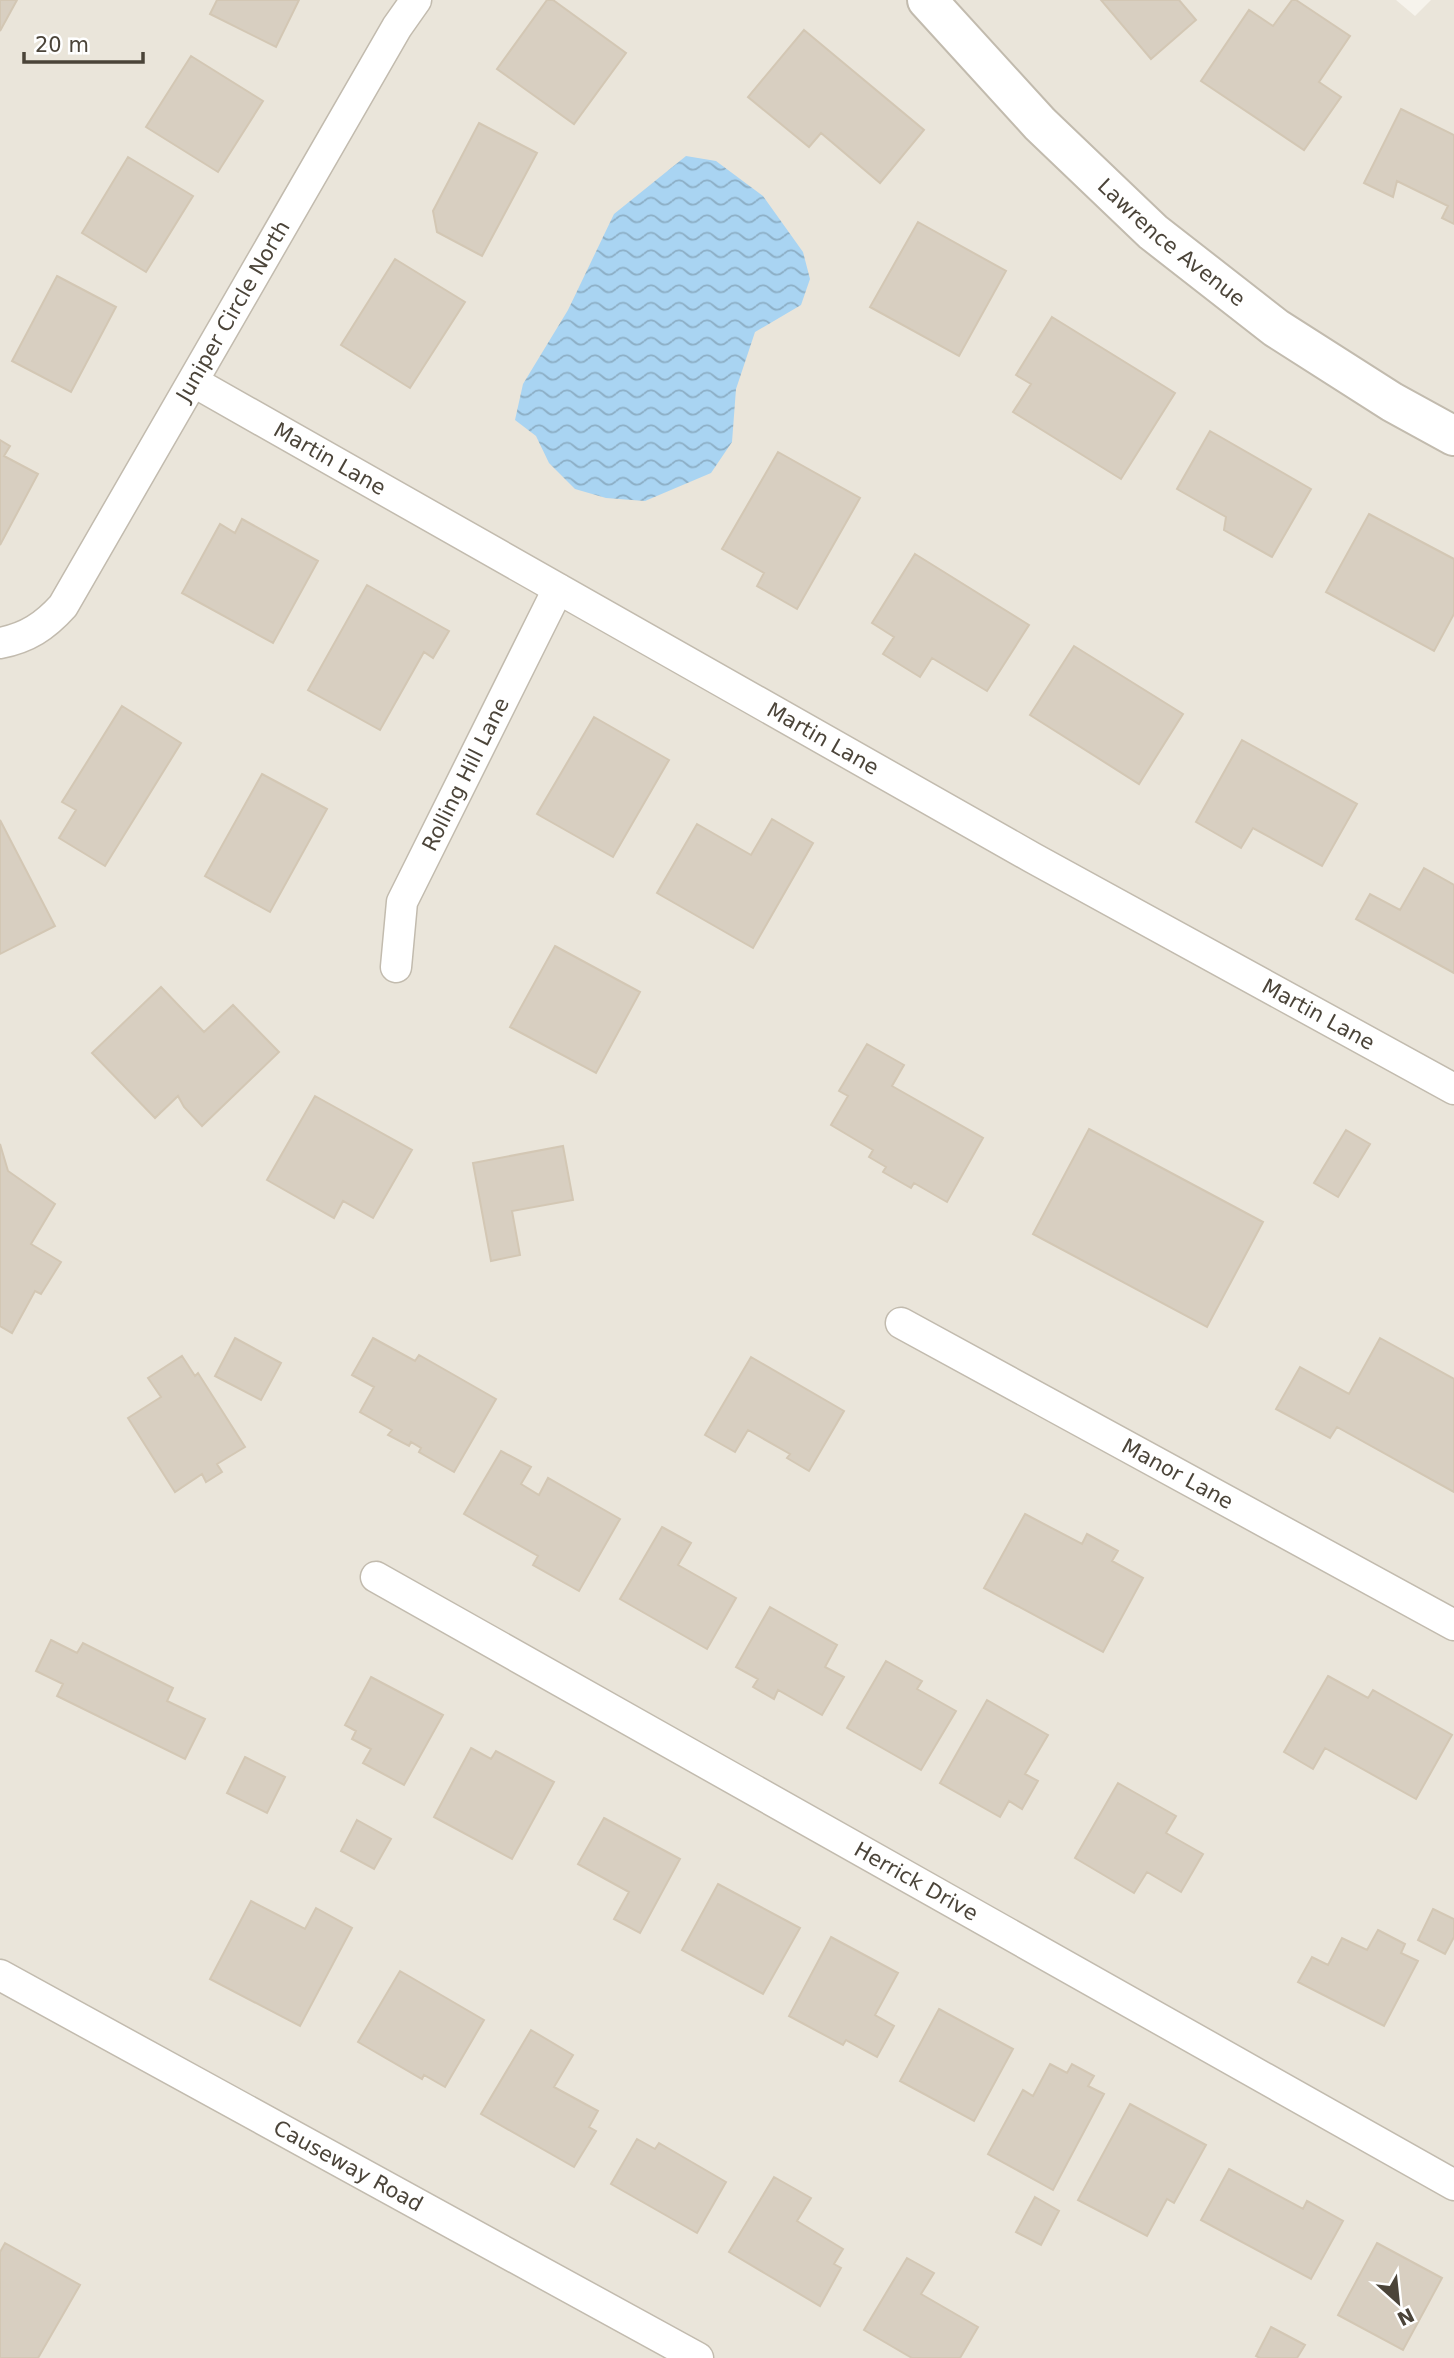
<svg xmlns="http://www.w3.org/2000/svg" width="1454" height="2358" viewBox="0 0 1454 2358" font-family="'DejaVu Sans',sans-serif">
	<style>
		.residential { fill: #eae5da }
		.water { fill: url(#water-waves) }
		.building { fill: #d8cfc1; stroke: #d3c7b4; stroke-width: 2 }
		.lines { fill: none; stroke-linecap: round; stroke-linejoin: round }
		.minor-casing { stroke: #c2bbae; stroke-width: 33 }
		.tertiary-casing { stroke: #c2bbae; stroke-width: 42 }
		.minor { stroke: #fff; stroke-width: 30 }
		.tertiary { stroke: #fff; stroke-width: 38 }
		.labels { text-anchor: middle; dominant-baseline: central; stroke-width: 7; stroke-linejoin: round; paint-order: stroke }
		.street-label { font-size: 21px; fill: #4b4439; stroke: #fff }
	</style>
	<defs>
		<pattern id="water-waves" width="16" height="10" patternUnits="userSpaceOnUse" patternTransform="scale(1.75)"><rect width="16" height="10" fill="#a9d4f2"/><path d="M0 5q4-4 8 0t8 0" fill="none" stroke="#8caec5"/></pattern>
	</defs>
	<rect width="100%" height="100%" fill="#f6f3ec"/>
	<path class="residential" d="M0,0H1396L1415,16L1431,0H1454V2358H0Z"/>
	<path class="water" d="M686,156L716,161L763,196L803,252L810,279L801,305L755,332L736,389L732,442L711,473L645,501L606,498L575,489L549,463L536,436L515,420L523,384L568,310L614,214Z"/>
	<path class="building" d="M0,0H17L0,31Z
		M217,0H299L276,47L210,14Z
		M547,0H553L626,53L574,124L497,69Z
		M1101,0H1179L1196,20L1151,59Z
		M1292,0H1296L1350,36L1319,82L1341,97L1304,150L1201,81L1249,10L1273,26Z
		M804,30L924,130L880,183L821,133L809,147L748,97Z
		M191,56L263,101L218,172L146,127Z
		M1401,109L1454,135V224L1442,218L1448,206L1397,181L1393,197L1364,183Z
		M479,123L537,153L482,256L437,232L433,211Z
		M128,157L193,196L146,272L82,233Z
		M918,222L1006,271L959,356L870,307Z
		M395,259L465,302L410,388L341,345Z
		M57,276L116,307L71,392L12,361Z
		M1052,317L1175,393L1121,479L1013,412L1031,384L1016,375Z
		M1210,431L1311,489L1272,557L1224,530L1226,517L1177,489Z
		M0,440L10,446L4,456L38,474L0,545Z
		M778,452L860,498L797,609L757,586L764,573L722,549Z
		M1369,514L1454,559V614L1434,651L1326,592Z
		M242,519L318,561L273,643L182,593L220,524L235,533Z
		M915,554L1029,625L987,691L932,658L920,677L883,654L894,637L872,623Z
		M367,585L449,631L433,658L424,652L380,730L308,690Z
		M1074,646L1183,714L1139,784L1030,715Z
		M122,706L181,743L105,866L59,838L76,810L62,802Z
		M594,717L669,760L613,857L537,814Z
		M1242,740L1357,804L1322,866L1253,828L1241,848L1196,822Z
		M262,774L327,809L270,912L205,876Z
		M772,819L813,843L753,948L657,893L697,824L751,855Z
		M0,820L55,926L0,954Z
		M1424,868L1454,885V973L1356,919L1370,894L1400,910Z
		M555,946L640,992L596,1073L510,1027Z
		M161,987L204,1032L233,1005L279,1052L202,1126L184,1107L178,1096L155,1118L92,1053Z
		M867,1044L904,1065L892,1086L983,1138L947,1202L914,1183L911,1188L883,1172L886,1167L869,1157L873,1150L831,1125L848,1096L839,1091Z
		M315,1096L412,1150L373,1218L343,1201L334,1218L267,1180Z
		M1089,1129L1263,1222L1207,1327L1033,1234Z
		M1346,1130L1370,1144L1338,1197L1314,1183Z
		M0,1144L8,1171L55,1204L31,1244L61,1262L41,1294L35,1291L12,1333L0,1326Z
		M563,1146L573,1200L512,1211L520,1255L491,1261L473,1163Z
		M235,1338L281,1363L261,1400L215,1376Z
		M373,1338L415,1361L419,1355L496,1399L454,1472L419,1452L421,1448L411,1442L409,1446L388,1435L392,1430L360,1412L374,1387L352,1375Z
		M1380,1338L1454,1379V1492L1337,1427L1330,1438L1276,1409L1300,1367L1349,1394Z
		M182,1356L195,1376L198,1373L245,1447L217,1464L222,1472L206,1482L202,1474L175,1492L128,1418L161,1397L148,1378Z
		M751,1357L844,1411L809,1471L787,1458L790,1454L748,1430L735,1452L705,1435Z
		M501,1451L531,1467L521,1484L539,1495L548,1478L620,1519L579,1591L533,1565L538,1556L464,1514Z
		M1025,1514L1082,1544L1087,1534L1118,1551L1112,1561L1143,1578L1103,1652L984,1588Z
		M662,1527L691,1543L678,1565L736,1598L707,1649L620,1599Z
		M770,1607L837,1645L825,1667L844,1677L822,1715L778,1690L774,1699L753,1687L758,1679L736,1667Z
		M51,1640L77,1653L83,1643L173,1688L167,1701L205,1719L185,1759L57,1696L63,1684L36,1671Z
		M886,1661L922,1681L917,1689L956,1711L921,1770L847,1728Z
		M1328,1676L1368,1698L1373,1690L1452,1735L1416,1799L1325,1748L1313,1769L1284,1752Z
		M371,1677L443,1715L404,1785L363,1763L371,1749L352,1739L356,1731L345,1725Z
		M987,1700L1048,1735L1025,1774L1038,1781L1022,1809L1009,1801L1000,1817L940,1783Z
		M471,1748L491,1759L496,1751L554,1782L512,1859L434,1817Z
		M245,1757L285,1777L267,1813L227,1793Z
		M1118,1783L1176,1816L1166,1833L1203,1854L1181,1892L1147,1872L1134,1893L1075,1858Z
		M604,1818L680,1859L640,1933L614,1919L629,1892L578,1864Z
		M357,1820L391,1839L374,1869L341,1851Z
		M718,1884L800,1928L763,1994L682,1950Z
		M251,1901L305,1929L316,1908L352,1928L300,2026L210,1979Z
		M1433,1909L1454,1919V1937L1445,1954L1418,1940Z
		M1378,1930L1405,1944L1401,1953L1418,1961L1384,2026L1298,1982L1312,1957L1328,1965L1342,1938L1367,1950Z
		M831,1937L898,1973L875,2015L894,2026L877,2057L846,2040L843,2045L789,2016Z
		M400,1971L484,2020L445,2087L424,2075L422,2079L358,2042Z
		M939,2009L1013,2049L974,2121L900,2081Z
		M531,2030L573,2055L554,2087L598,2111L589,2127L596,2131L574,2167L481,2114Z
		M1050,2064L1067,2073L1072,2064L1094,2076L1088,2086L1104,2094L1053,2190L988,2154L1023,2090L1033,2096Z
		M1130,2104L1206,2145L1174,2203L1167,2199L1147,2236L1078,2200Z
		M637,2139L655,2149L659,2143L726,2182L697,2233L611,2184Z
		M1229,2169L1303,2209L1307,2201L1343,2221L1311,2279L1201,2220Z
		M774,2177L811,2198L797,2221L843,2249L834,2264L841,2268L820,2306L729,2252Z
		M1035,2197L1059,2211L1041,2245L1016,2232Z
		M5,2243L80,2285L38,2358H0V2252Z
		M1377,2243L1442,2278L1403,2350L1338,2315Z
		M907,2258L934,2273L921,2294L978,2327L960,2358H912L864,2330Z
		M1271,2327L1305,2345L1297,2358H1260L1256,2356Z"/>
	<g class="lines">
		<g class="minor-casing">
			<g id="minor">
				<path id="s1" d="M194,382L1033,858L1454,1089"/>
				<path id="s2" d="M0,643C27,638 45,626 63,606L397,27L416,0"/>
				<path id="s3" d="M396,967L402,902L558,589"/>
				<path id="s4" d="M901,1323L1454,1625"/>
				<path id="s5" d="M376,1577L1454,2185"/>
				<path id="s6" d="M0,1975L698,2358"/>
			</g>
		</g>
		<g class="tertiary-casing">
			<g id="tertiary">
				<path id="s7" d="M927,0L1040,124L1153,232L1276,328L1392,402L1454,436"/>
			</g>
		</g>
		<use href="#minor" class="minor"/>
		<use href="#tertiary" class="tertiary"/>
	</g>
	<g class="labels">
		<g class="street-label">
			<text stroke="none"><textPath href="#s7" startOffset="345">Lawrence Avenue</textPath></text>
			<text stroke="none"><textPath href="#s2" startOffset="415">Juniper Circle North</textPath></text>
			<text stroke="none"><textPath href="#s1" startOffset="156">Martin Lane</textPath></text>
			<text stroke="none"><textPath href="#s1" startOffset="723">Martin Lane</textPath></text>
			<text stroke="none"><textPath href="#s3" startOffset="208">Rolling Hill Lane</textPath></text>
			<text stroke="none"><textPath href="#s1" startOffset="1290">Martin Lane</textPath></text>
			<text stroke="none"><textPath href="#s4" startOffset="315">Manor Lane</textPath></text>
			<text stroke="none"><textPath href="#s5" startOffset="620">Herrick Drive</textPath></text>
			<text stroke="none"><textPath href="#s6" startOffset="397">Causeway Road</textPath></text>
		</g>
	</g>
	<g transform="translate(1398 2302) rotate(153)" stroke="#ffffff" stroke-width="5" paint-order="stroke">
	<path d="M0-5L12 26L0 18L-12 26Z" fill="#4b4439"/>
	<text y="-10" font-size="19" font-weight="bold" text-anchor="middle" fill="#4b4439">N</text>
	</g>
	<path d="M24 52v10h119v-10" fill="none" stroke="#4b4439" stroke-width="3.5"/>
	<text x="35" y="52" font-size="21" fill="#4b4439" stroke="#ffffff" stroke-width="5" paint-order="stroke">20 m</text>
</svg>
